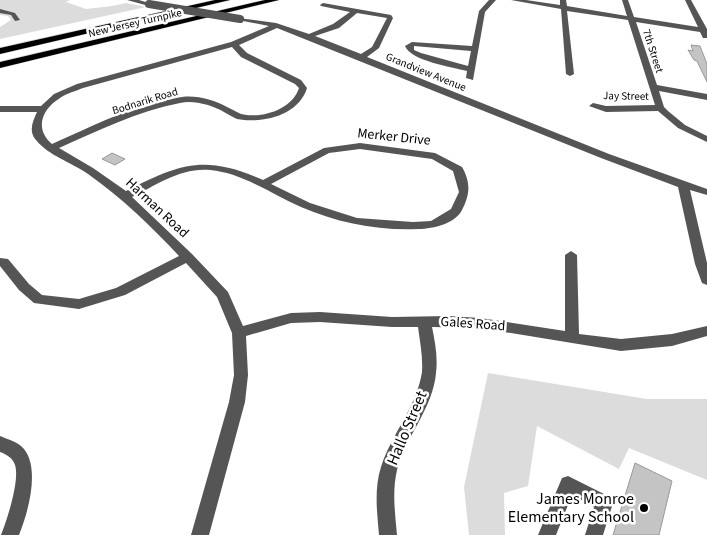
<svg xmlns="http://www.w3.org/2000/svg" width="707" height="535" viewBox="0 0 707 535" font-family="'Source Sans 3',sans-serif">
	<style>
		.green { fill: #dcdcdc }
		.building { fill: #c4c4c4; stroke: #999 }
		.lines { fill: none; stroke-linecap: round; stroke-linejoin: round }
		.highway-casing { stroke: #dbdbdb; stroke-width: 1 }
		.minor { fill: #555; fill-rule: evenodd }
		.highway { fill: #000; fill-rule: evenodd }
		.minor-bridge { stroke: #555; stroke-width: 8 }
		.poi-dot { fill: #000; stroke: #fff; stroke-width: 2 }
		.labels { text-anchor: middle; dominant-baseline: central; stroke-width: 5; stroke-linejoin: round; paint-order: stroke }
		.far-street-label { font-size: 11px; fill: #000; stroke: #fff }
		.street-label { font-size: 14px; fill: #000; stroke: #fff }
		.near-street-label { font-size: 16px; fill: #000; stroke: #fff }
		.near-poi-label { font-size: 16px; fill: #000; stroke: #fff; text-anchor: end }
	</style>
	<rect width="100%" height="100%" fill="#fff"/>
	<path class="green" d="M0,0H70L66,2L86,9L112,6L126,3L146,7L0,39V27L11,20L8,16L0,15Z
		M488,373L647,399H707V480L629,448L619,469L537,426L528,486L504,493L505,535H469L464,487Z"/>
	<path class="building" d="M691,45L700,46L707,64V82L697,61L694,60L688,50L693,51Z
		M112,153L125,159L115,165L102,159Z
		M635,463L672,481L659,535H613Z"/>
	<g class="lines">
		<g class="highway-casing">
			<path id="highway" d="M215,0H230L0,54V48Z
				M265,0H279L0,68V62Z"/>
		</g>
		<path class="minor" d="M127,0H139L152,4L149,6Z
			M489,0H496L485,12L473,80L466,78L467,71C452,67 411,61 405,46L412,42L472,46L479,11ZM414,46L471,51L468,66L421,53L414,50Z
			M511,0H526L560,5V0H566L567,6L627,16L622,0H628L634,17L698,27L685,0H691L707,29V38H703L700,32L636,22L657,85L707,94V100L659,91L664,107L668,111L685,125L707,136V142L678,128L658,111L606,112L589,106L593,103L606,106L655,105L628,20L567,11L574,74L570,76L566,74L561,9Z
			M323,3L391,15L393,18L379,48L367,57L609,154L707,189V195L690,190L707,263V285L702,283L695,264L678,187L601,158L277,28L239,45L247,53L301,80L307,88C299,115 263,124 237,119C232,117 228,114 224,112C211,105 194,100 180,103C138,111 97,131 59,148L93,168L126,191C180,164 204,154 263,180L324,148L360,143L435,153L462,167C471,183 470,194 462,210C456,223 433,229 419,229C379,231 338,223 301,207C271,194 243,173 210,170C182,167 156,185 132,197L192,254L228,292L243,326L291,313L320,312L392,317L449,316L480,318L565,331V255L571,251L577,255L579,334L621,339L672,334L707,326V336L672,346L621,351L480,328L432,327C435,342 438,357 436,373C433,408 406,436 397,470C392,492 395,513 397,535H379C377,512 374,489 381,467C391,435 417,406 422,372C423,357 420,342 418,327H392L320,322L291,323L246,336L248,375L245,402L209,535H191L229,402L234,375L232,333L217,297L186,263L125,295L79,309L34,303L19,290L0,266V258L8,259L29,284L42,295L79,299L116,288L179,256C151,226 122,198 88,174C71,162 49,156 36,140C28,131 33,121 37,112H0V106H41L54,94L77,84L231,42L269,26L238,20V18L276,23L309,34L333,24L350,12L321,6L320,5ZM357,13L387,18L372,47L361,54L315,36L339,28ZM232,47L241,57L295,84L299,88C292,110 261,119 241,114C236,112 232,109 227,107C214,100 197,95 182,97C137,103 93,126 52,144C34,129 42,109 60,98C67,93 76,91 83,88ZM360,149L432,159L453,171L459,192L451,209L431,221L413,222L357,218L310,203L271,184L329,153Z
			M0,9L15,13L20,20L15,21L11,15L0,13Z
			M0,436C7,439 15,441 21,446C42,464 28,513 19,535H1C7,520 20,480 15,465C13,458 6,454 0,452Z
			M568,476L610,497L613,503L603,535H585L594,507L572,495L556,535H538L562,478Z"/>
		<use href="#highway" class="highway"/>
		<path class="minor-bridge" d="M149,4L240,19"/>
	</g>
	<circle class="poi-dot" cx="644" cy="508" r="5"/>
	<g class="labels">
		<g class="far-street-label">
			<text transform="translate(135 23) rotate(-13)">New Jersey Turnpike</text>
			<text transform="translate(653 51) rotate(72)">7th Street</text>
			<text transform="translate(426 72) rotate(22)">Grandview Avenue</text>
			<text transform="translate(626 96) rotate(1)">Jay Street</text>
			<text transform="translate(145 101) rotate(-17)">Bodnarik Road</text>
		</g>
		<g class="street-label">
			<text transform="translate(394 137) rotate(6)">Merker Drive</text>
			<text transform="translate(157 208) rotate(43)">Harman Road</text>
			<text transform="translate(473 324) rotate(4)">Gales Road</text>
		</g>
		<g class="near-street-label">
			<text transform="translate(407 428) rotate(-67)">Hallo Street</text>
		</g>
		<g class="near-poi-label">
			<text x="634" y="499">James Monroe<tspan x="634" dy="18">Elementary School</tspan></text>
		</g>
	</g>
</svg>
